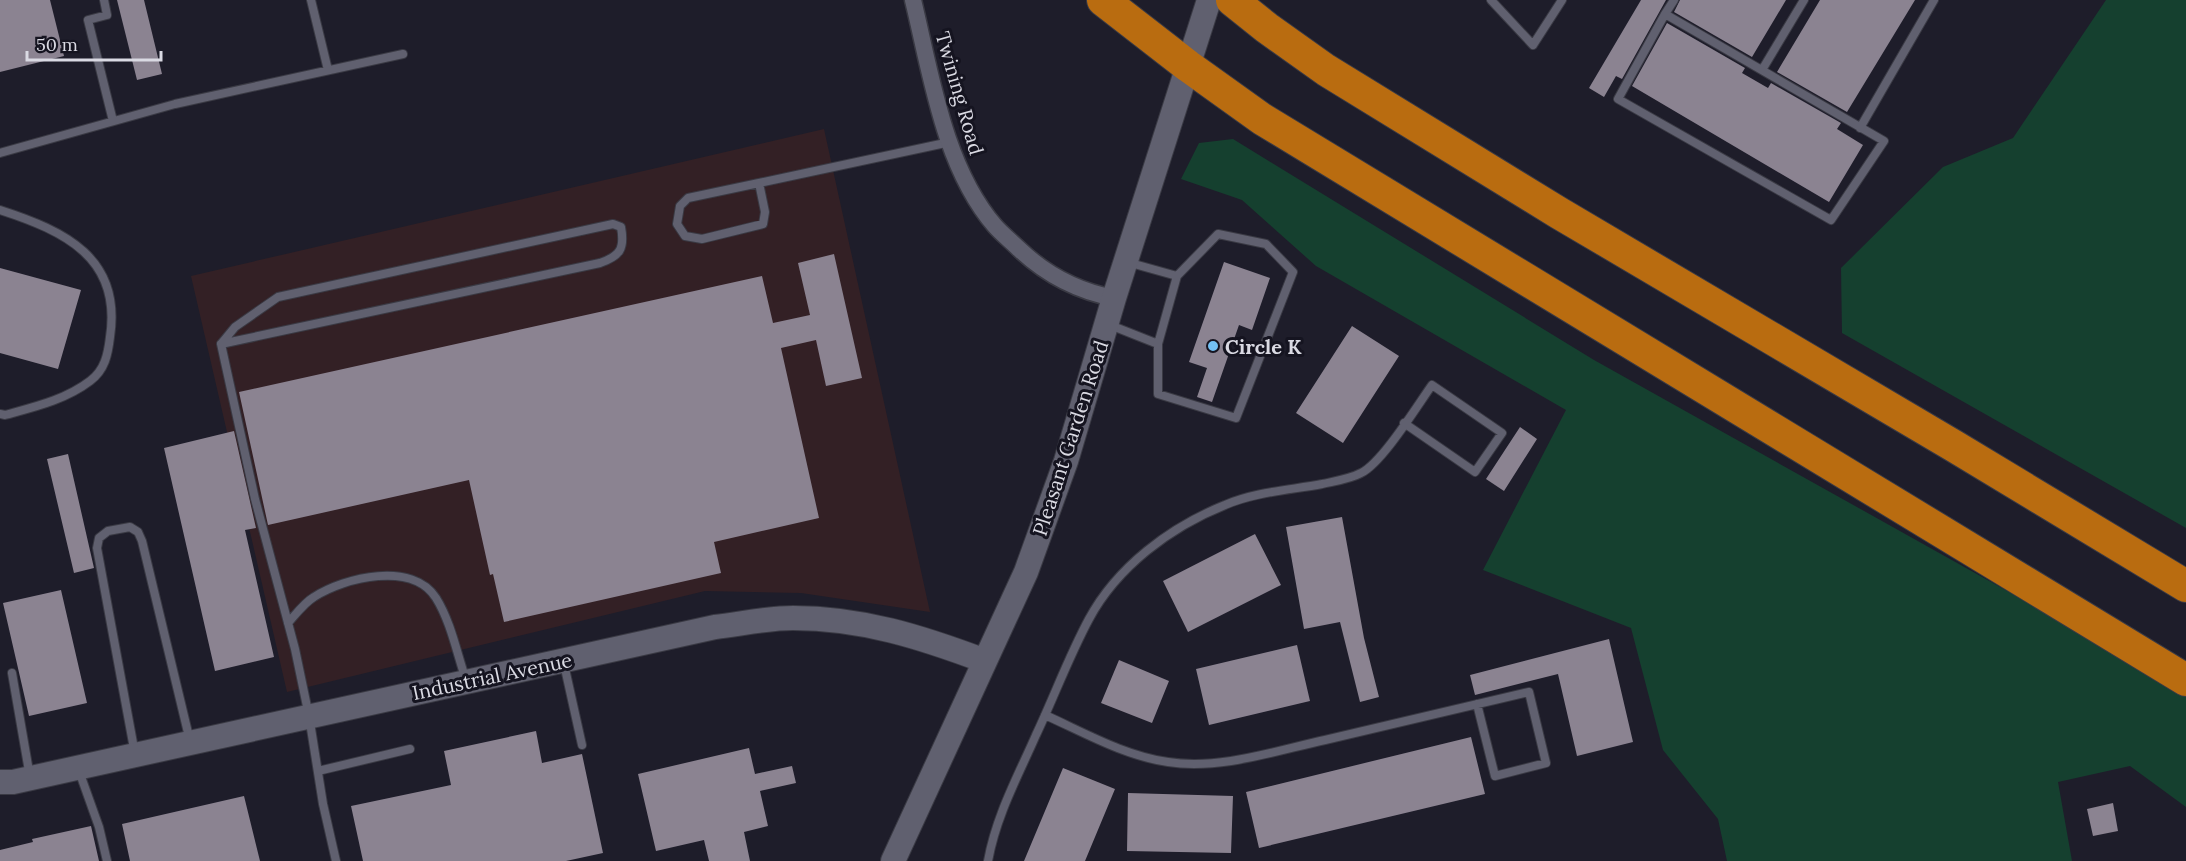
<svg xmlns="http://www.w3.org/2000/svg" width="2186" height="861" viewBox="0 0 2186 861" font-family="Lora,serif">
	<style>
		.industrial { fill: #332025 }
		.green { fill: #15402f }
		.building { fill: #8b8391 }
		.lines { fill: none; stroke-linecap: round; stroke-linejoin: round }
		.lane-casing { stroke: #3a3a44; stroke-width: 10 }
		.street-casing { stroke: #3a3a44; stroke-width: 19 }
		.secondary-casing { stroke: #3a3a44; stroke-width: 26 }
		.highway-casing { stroke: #3a3a44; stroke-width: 34 }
		.lane { stroke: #60606f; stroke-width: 8 }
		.street { stroke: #60606f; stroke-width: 16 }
		.secondary { stroke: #60606f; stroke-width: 24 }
		.highway { stroke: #b96c10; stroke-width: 32 }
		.poi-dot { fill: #73c1f5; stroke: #151420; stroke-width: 2 }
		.labels { text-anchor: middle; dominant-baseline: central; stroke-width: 6; stroke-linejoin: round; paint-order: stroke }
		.street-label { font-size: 20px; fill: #dadae3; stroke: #151420 }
		.poi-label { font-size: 20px; font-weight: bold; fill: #dadae3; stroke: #151420; text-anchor: start }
	</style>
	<rect width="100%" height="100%" fill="#1e1d2a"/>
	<path class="industrial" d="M824,129L930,612L801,593L705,591L287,692L191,276Z"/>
	<path class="green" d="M2106,0H2186V528L1842,333L1841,268L1943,167L2013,138Z
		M1233,139L1594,360L2186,691V807L2130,766L2058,782L2072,861H1727L1718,819L1663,750L1631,628L1483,570L1566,410L1316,266L1242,200L1181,179L1199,143Z"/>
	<path class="building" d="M0,0H50L64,56L0,72Z
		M117,0H144L162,74L137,80Z
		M1641,0H1666L1622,79L1616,76L1604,97L1589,88Z
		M1680,0H1786L1752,57L1674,12Z
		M1820,0H1915L1847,112L1777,72Z
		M1667,23L1745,68L1742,73L1768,88L1771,83L1841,123L1837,129L1863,145L1829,202L1632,86Z
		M834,254L862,378L826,386L816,340L781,348L819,518L714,542L721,573L504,622L493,574L490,575L469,480L268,525L239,392L762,276L773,323L810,315L798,263Z
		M1224,262L1270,278L1252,330L1239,325L1212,402L1197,397L1207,368L1189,362Z
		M0,268L81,290L58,369L0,353Z
		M1352,326L1399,356L1343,443L1296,413Z
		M1520,427L1537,439L1504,491L1486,479Z
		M234,431L256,528L245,530L274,657L215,671L164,448Z
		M68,454L94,568L74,573L47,459Z
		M1342,517L1364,638L1379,697L1360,702L1340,622L1304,629L1286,527Z
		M1255,534L1281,585L1188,632L1163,581Z
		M61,590L87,703L29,716L3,603Z
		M1609,639L1633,742L1577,756L1558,674L1475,695L1470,675Z
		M1297,645L1310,701L1209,725L1196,669Z
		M1119,660L1169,681L1152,723L1101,703Z
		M536,731L542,763L582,754L603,853L566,861H363L351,806L451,785L444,751Z
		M1471,737L1485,794L1259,848L1246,792Z
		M749,748L755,774L792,766L796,783L760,791L768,826L744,832L750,861H709L704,840L656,851L638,774Z
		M1063,768L1115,789L1085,861H1024Z
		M1128,793L1233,796L1231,853L1127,851Z
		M244,796L260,861H130L122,824Z
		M2113,803L2118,831L2093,836L2087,809Z
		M91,826L99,861H0V850L33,842L32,839Z"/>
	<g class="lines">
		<g class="lane-casing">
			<path id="lane" d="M104,0L107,15L88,20L113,121
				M311,0L328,70
				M1491,0L1533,45L1562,0
				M1665,14L1884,141L1831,220L1618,99Z
				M1665,14L1674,0
				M1762,70L1804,0
				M1860,128L1934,0
				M0,153L175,104L403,54
				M759,183L765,212L763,224L702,239L685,236L677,224L680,206L688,198L759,183L950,142
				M0,210C65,231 122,258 110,337C108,354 105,370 90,381C65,400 34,407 5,415L0,414
				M613,224L621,227C625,249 620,256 600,263L221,344L235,327L278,297Z
				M1110,325L1158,344V394L1236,418L1293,272L1266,244L1218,234L1177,276L1127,262
				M221,344L255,499L295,649L309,716L323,804L336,861
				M1158,344L1177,276
				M288,623C296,614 304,603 314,597C345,577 413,561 436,598C451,622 457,654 466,680
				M564,664L582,745
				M12,673L30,777
				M1045,715C1085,733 1125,756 1168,762C1220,770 1275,751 1325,740C1393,724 1461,708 1529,692L1546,763L1495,776L1477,704
				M135,754L97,548L99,538L108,531L130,527L138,532L142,541L190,741
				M79,771L99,827L107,861
				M318,771L410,749
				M988,861C996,816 1018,776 1036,735C1054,697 1069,656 1089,619C1117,567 1170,527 1225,505C1255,492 1290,490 1322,484C1335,481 1350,479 1361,473C1382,463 1417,406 1432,385L1502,433L1475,472L1404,423"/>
		</g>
		<g class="street-casing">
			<path id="street" d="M913,0C931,74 944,167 995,226C1002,234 1011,241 1018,248C1045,274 1077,291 1114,298"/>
		</g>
		<g class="secondary-casing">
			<path id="secondary" d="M0,782H13L715,627C741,624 767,618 793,618C862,618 921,637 985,661
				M893,861L1026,572L1066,461L1114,298L1209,0"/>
		</g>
		<g class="highway-casing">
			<path id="highway" d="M1103,0L1188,66L1262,119L2186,680
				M1232,0L1267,28L1326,70L1559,213L1954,446L2186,586"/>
		</g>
		<use href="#lane" class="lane"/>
		<use href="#street" class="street"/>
		<use href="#secondary" class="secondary"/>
		<use href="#highway" class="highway"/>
	</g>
	<circle class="poi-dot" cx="1213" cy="346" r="6"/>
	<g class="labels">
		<g class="street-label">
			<text transform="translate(960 93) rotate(74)">Twining Road</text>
			<text transform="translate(1070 438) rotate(-72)">Pleasant Garden Road</text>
			<text transform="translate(492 676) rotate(-12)">Industrial Avenue</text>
		</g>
		<g class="poi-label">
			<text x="1225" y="346">Circle K</text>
		</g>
	</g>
	<path d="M27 51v9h134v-9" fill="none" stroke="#dadae3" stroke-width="3"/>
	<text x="36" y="51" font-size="18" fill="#dadae3" stroke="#151420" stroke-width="4.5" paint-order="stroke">50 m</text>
</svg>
